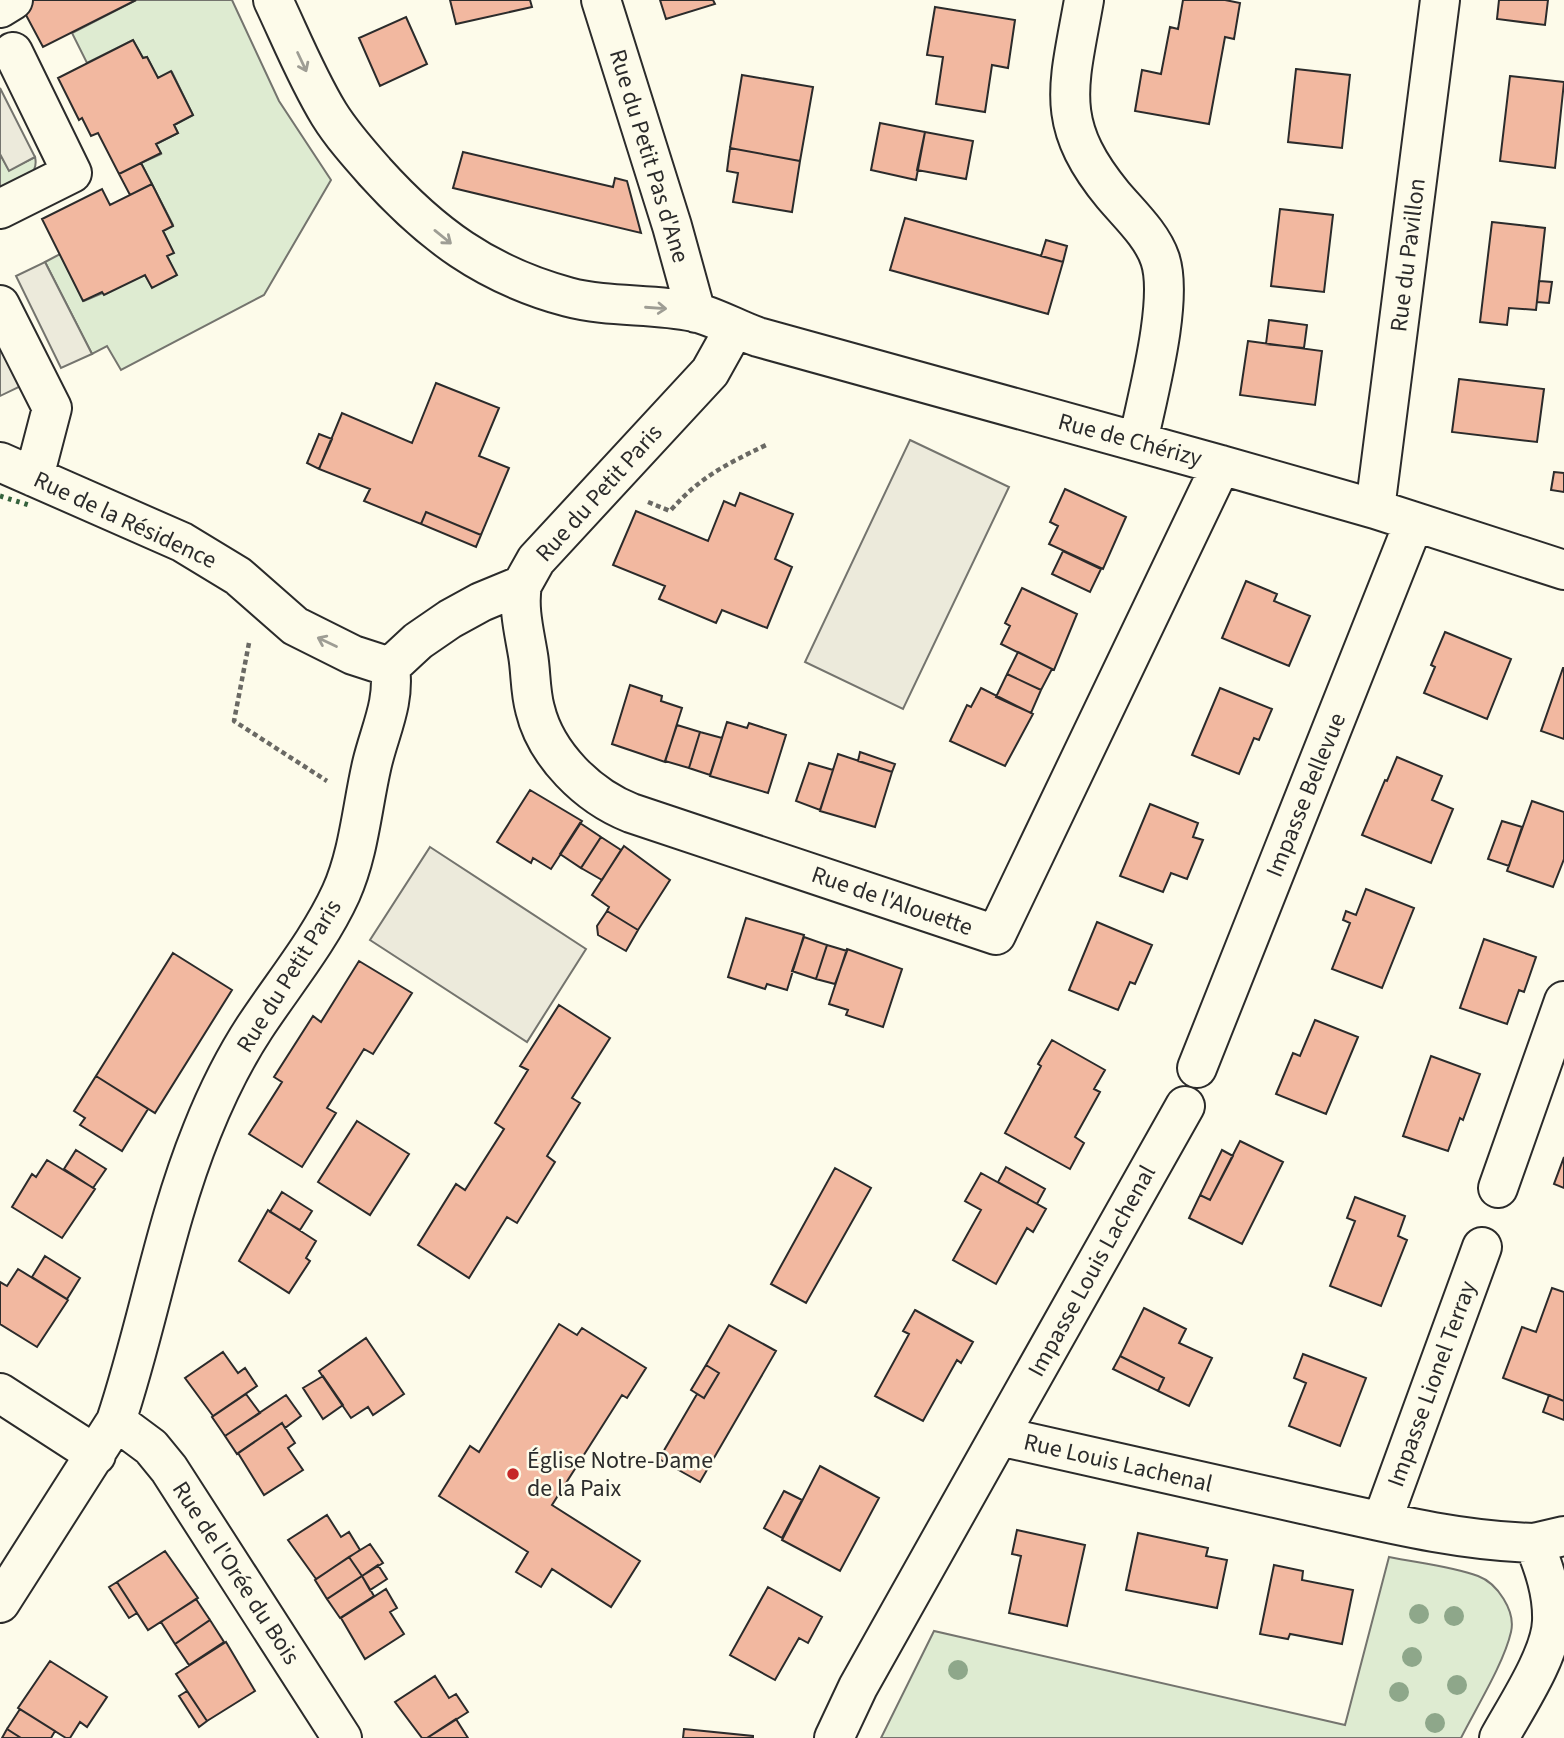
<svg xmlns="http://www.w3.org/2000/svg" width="1564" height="1738" viewBox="0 0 1564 1738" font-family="'Source Sans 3',sans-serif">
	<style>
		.green { fill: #deebd1; stroke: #74746e; stroke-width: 2 }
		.parking { fill: #eceadb; stroke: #74746e; stroke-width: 2 }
		.building { fill: #f2b8a0; stroke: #2b2b2b; stroke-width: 2 }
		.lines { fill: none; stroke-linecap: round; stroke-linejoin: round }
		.minor-casing { stroke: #2b2b2b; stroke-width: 42 }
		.path { stroke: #6a6964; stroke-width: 4.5; stroke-dasharray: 5 3.5; stroke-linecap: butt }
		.minor { stroke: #fdfbea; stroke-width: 38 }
		.hedge { stroke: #34623c; stroke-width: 5; stroke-dasharray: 3.5 5; stroke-linecap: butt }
		.tree { fill: #8ea78a }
		.oneway { stroke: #9e9d94 }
		.poi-dot { fill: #c62828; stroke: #fdfbea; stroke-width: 2.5 }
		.labels { text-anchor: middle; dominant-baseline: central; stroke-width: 5; stroke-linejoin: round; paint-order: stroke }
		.street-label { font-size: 24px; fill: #2b2b2b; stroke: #fdfbea }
		.poi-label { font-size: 24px; fill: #2b2b2b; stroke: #fdfbea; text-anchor: start }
	</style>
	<rect width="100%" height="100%" fill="#fdfbea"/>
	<path class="green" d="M136,0H232L279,101L331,180L264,295L121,370L107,346L92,354L45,262L60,254L84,301L145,275L152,287L176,275L167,256L173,252L163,231L173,225L141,163L161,154L156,144L178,133L174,125L193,115L172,72L158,78L147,57L143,58L133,40L87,63L72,33Z
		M0,154L9,170L35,157C40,178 16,183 0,191Z
		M1389,1557C1418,1563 1450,1566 1478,1576C1497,1583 1516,1611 1511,1632C1504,1663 1476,1708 1461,1738H881L934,1631L1345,1725Z"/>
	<path class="parking" d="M0,88L35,157L9,171L0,154Z
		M45,262L92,354L61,368L16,276Z
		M0,335L25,384L0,396Z
		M910,440L1009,487L903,709L805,662Z
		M430,847L586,949L527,1042L370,940Z"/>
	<path class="building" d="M18,0H136L43,47Z
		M450,0H530L532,7L456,24Z
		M660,0H713L715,4L666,19Z
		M1183,0H1225L1240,3L1234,39L1225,37L1209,124L1135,111L1142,70L1161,74L1170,27L1178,29Z
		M1499,0H1548L1545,25L1497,19Z
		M935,7L1015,20L1008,68L992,65L985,112L936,104L943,57L927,55Z
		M406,17L427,64L380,86L359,38Z
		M133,40L143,58L147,57L158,78L171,71L193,115L174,125L178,133L156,144L161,153L119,174L98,133L91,136L82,118L79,120L58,78Z
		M1296,69L1350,75L1342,148L1288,142Z
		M742,75L813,87L800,161L730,148Z
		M1510,76L1564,82L1555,168L1500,161Z
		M880,123L925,132L916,180L871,170Z
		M925,132L973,141L966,179L917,170Z
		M730,148L800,161L792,212L733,202L738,173L727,171Z
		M463,152L613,187L615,178L627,181L641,233L453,188Z
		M141,163L152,184L130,195L119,174Z
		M152,184L173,226L163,231L174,253L167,256L177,275L152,288L145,275L104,295L102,292L83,301L42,219L102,189L110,205Z
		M1280,209L1333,215L1324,292L1271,286Z
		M905,218L1063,262L1048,314L890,270Z
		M1492,222L1545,228L1536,310L1509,308L1507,325L1480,322Z
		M1046,240L1067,246L1063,262L1041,256Z
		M1539,281L1552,282L1549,303L1537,302Z
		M1269,320L1307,325L1304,348L1266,344Z
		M1248,341L1322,351L1315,405L1240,395Z
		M1459,379L1544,389L1537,442L1452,432Z
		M436,383L499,408L479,456L509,468L481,535L426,512L421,524L364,501L370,489L319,469L342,413L412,443Z
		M319,434L332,439L319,469L307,463Z
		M1554,472L1564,473V492L1551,490Z
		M1065,489L1126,517L1103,569L1049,544L1058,526L1050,522Z
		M740,493L793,514L775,559L792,567L767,628L722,610L716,623L659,599L665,586L613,565L636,511L708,541L724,501L735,506Z
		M426,512L481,535L476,547L421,524Z
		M1063,551L1101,569L1090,592L1052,574Z
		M1246,581L1277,594L1274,601L1310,616L1289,666L1222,638Z
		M1022,588L1077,614L1054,670L1001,644L1010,626L1005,623Z
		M1445,632L1511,659L1487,719L1424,693L1435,667L1431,665Z
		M1018,652L1052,669L1041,690L1007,674Z
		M1563,668H1564V739L1541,731Z
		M1007,674L1041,690L1031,713L996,697Z
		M630,685L662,696L661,701L682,708L665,762L612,744Z
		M981,688L1033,714L1005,766L950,741L967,705L971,707Z
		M1220,688L1272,709L1259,740L1254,738L1239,774L1192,755Z
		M727,722L747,728L749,723L786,735L768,793L710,776Z
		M677,725L700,732L689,768L665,761Z
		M700,732L722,738L710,775L689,768Z
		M860,752L895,764L892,772L858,761Z
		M838,754L892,772L875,827L820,811Z
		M1397,757L1442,776L1432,800L1453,809L1431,863L1362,835L1385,780L1387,781Z
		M809,763L833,770L820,810L796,801Z
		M530,790L582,821L551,869L533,858L531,863L497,842Z
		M1532,801L1564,812V859L1553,887L1507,871Z
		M1150,804L1198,823L1193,837L1203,840L1187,879L1171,873L1163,892L1120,876Z
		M1502,821L1522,827L1509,866L1488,859Z
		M580,823L601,837L581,868L560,854Z
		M601,837L621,850L602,880L581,868Z
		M624,846L670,880L638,930L607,911L609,907L592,895Z
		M1366,889L1414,908L1382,988L1332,969L1350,923L1343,920L1346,911L1356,915Z
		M607,911L638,930L626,951L598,935L597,926Z
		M746,918L804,935L787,990L767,984L765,989L728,977Z
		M1097,922L1152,945L1135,984L1130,982L1118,1010L1069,990Z
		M804,937L827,945L816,979L792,971Z
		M1484,939L1536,957L1524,992L1519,990L1507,1024L1460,1008Z
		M827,945L847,951L835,984L816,979Z
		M847,949L902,969L883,1027L846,1015L848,1010L829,1004Z
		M173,953L232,990L155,1113L96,1076Z
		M359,961L412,993L373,1054L364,1049L327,1108L336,1113L302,1167L249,1134L282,1082L274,1077L313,1016L321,1022Z
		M559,1005L610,1038L572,1098L580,1103L547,1156L555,1162L517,1223L507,1217L469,1278L418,1245L456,1184L465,1190L504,1129L495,1123L528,1070L520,1066Z
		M1315,1020L1358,1037L1326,1114L1276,1094L1293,1053L1300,1056Z
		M1052,1040L1105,1070L1094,1089L1100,1092L1075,1137L1084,1143L1070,1169L1005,1133L1041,1066L1038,1064Z
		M1431,1056L1480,1074L1463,1120L1460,1118L1448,1151L1403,1136Z
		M96,1076L148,1109L122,1151L80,1125L85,1118L74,1111Z
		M357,1121L409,1154L370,1215L318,1182Z
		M1240,1141L1283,1162L1242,1244L1189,1218L1200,1195L1210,1200Z
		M76,1150L106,1169L93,1188L64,1169Z
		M1222,1150L1233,1156L1210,1200L1200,1195Z
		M1564,1157V1188L1554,1184Z
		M47,1160L95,1189L62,1238L12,1207L32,1174L36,1177Z
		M1006,1167L1045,1189L1037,1204L998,1182Z
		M835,1168L871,1188L806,1303L771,1284Z
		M981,1173L1046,1209L1033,1232L1027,1228L996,1284L953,1260L981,1210L965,1201Z
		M282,1192L312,1211L300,1230L270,1212Z
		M1355,1197L1405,1216L1398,1236L1407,1240L1381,1306L1330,1286L1355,1221L1347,1218Z
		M268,1210L316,1241L306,1258L310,1261L289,1293L239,1261Z
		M45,1256L80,1278L67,1299L32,1277Z
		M18,1269L68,1300L37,1347L0,1324V1282L7,1286Z
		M1552,1288L1564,1292V1401L1503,1378L1522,1327L1536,1332Z
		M1144,1308L1186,1329L1179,1343L1212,1358L1189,1406L1158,1391L1164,1378L1120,1356Z
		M915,1310L973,1342L961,1363L957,1360L923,1421L875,1396L909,1334L903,1331Z
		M559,1324L577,1335L582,1328L646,1368L627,1398L622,1395L552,1505L640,1561L611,1607L552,1569L541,1587L516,1572L528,1552L439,1496L470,1446L479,1452Z
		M729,1325L776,1351L700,1482L659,1459L697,1394L704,1398L719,1373L706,1365Z
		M366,1338L404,1394L373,1415L368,1407L351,1418L319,1371Z
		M223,1352L238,1373L245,1368L257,1386L213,1416L185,1378Z
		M1303,1354L1366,1378L1340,1446L1289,1426L1306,1383L1294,1378Z
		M1120,1356L1164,1378L1158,1391L1113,1369Z
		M706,1365L719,1373L704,1398L691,1390Z
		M323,1376L343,1405L323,1419L303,1388Z
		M246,1394L260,1413L225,1436L212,1417Z
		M286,1395L301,1416L285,1428L282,1423L237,1454L225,1436Z
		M1549,1395L1564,1401V1420L1543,1412Z
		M282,1423L295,1443L288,1448L303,1470L264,1495L238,1453Z
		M820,1466L879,1498L840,1571L782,1540Z
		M784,1491L802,1500L782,1538L764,1528Z
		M327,1515L341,1537L349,1532L360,1550L316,1579L288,1540Z
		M1017,1530L1085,1545L1067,1626L1009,1613L1021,1556L1012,1554Z
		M1138,1533L1208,1548L1206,1556L1227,1560L1217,1608L1126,1590Z
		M370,1544L383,1563L362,1576L349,1557Z
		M165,1551L198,1598L148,1630L117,1582Z
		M349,1557L362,1576L327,1599L315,1580Z
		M378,1565L387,1579L370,1590L362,1576Z
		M1274,1565L1303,1571L1302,1580L1353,1590L1342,1644L1290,1634L1288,1639L1260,1634Z
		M362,1576L374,1596L340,1618L327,1599Z
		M117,1582L137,1613L129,1618L109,1587Z
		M768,1587L822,1617L808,1643L799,1638L775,1680L730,1655Z
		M386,1589L397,1608L390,1612L404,1634L365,1659L341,1618Z
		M196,1599L210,1620L175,1644L161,1622Z
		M210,1620L224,1642L189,1665L175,1644Z
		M226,1642L255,1691L207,1721L176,1674Z
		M50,1661L107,1697L87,1727L80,1722L70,1738H66L18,1708Z
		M435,1676L449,1698L456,1694L468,1712L427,1738H422L395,1702Z
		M187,1691L207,1721L199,1727L179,1696Z
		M20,1709L55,1731L51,1738H21L7,1729Z
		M456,1719L468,1738H427Z
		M7,1729L21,1738H2Z
		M684,1729L753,1736V1738H683Z"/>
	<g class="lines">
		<g class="minor-casing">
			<path id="minor" d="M273,0C291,38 307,78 329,114C342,135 359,154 375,172C431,234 486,275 568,297C609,308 653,303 694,312C716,317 737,330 758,337L1221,465L1375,509L1564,570
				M601,0L672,226L696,313
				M1084,0C1069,86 1053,122 1113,195C1129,214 1152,235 1160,259C1174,300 1147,398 1138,442
				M0,8L13,0
				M0,209L72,173L13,52
				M0,305L52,408L34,477
				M0,462L182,542L238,576L295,626L353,655L390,667
				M1375,509L1440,0
				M522,585C518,608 524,631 528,655C531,672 530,691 535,709C546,755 588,796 631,813L996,935L1221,465
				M1197,1068L1414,522
				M1498,1188L1564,1001
				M0,1393L96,1455
				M116,1421L151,1447L169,1469L342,1738
				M999,1436L1185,1106
				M1382,1521L1482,1247
				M0,1603L116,1421C148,1325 164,1225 202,1131C216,1096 234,1059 255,1027C284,983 319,941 341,893C359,853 362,807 372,764C380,730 395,703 390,667L418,641L450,619L481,602L522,585L536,560L710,372L734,329
				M834,1738L858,1687L999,1436C1100,1459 1201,1481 1302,1504C1379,1521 1456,1541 1534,1543
				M1499,1738C1516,1707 1551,1655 1552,1621C1553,1593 1544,1568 1534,1543L1564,1536"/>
		</g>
		<path class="path" d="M648,502L670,511C700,477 725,465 766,445
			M249,643L234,721L327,781"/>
		<use href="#minor" class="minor"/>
		<path class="hedge" d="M0,496L29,505"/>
	</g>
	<g class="tree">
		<circle cx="1419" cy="1614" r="10"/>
		<circle cx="1454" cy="1616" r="10"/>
		<circle cx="1412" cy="1657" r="10"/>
		<circle cx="958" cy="1670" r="10"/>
		<circle cx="1457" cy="1685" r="10"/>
		<circle cx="1399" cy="1692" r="10"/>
		<circle cx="1435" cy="1723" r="10"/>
	</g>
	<defs><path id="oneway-shaft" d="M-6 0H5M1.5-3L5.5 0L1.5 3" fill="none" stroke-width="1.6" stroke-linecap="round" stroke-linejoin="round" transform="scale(1.75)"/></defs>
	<g class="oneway">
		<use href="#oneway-shaft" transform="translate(302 62) rotate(65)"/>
		<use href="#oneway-shaft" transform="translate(443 237) rotate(39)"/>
		<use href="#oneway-shaft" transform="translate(656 308) rotate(4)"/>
		<use href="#oneway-shaft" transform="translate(327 642) rotate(-155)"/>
	</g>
	<circle class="poi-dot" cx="513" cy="1474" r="7"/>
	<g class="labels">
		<g class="street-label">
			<text transform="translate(649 156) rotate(73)">Rue du Petit Pas d'Ane</text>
			<text transform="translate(1408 255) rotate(-83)">Rue du Pavillon</text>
			<text transform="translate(1130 440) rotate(15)">Rue de Chérizy</text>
			<text transform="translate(599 493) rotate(-48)">Rue du Petit Paris</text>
			<text transform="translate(125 520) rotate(25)">Rue de la Résidence</text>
			<text transform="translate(1306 795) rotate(-68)">Impasse Bellevue</text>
			<text transform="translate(892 901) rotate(19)">Rue de l'Alouette</text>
			<text transform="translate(289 976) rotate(-58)">Rue du Petit Paris</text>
			<text transform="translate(1092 1271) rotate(-61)">Impasse Louis Lachenal</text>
			<text transform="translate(1432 1384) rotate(-70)">Impasse Lionel Terray</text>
			<text transform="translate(1118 1463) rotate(13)">Rue Louis Lachenal</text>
			<text transform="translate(236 1573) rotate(57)">Rue de l'Orée du Bois</text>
		</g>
		<g class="poi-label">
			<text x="527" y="1460">Église Notre-Dame<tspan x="527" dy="28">de la Paix</tspan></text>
		</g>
	</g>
</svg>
